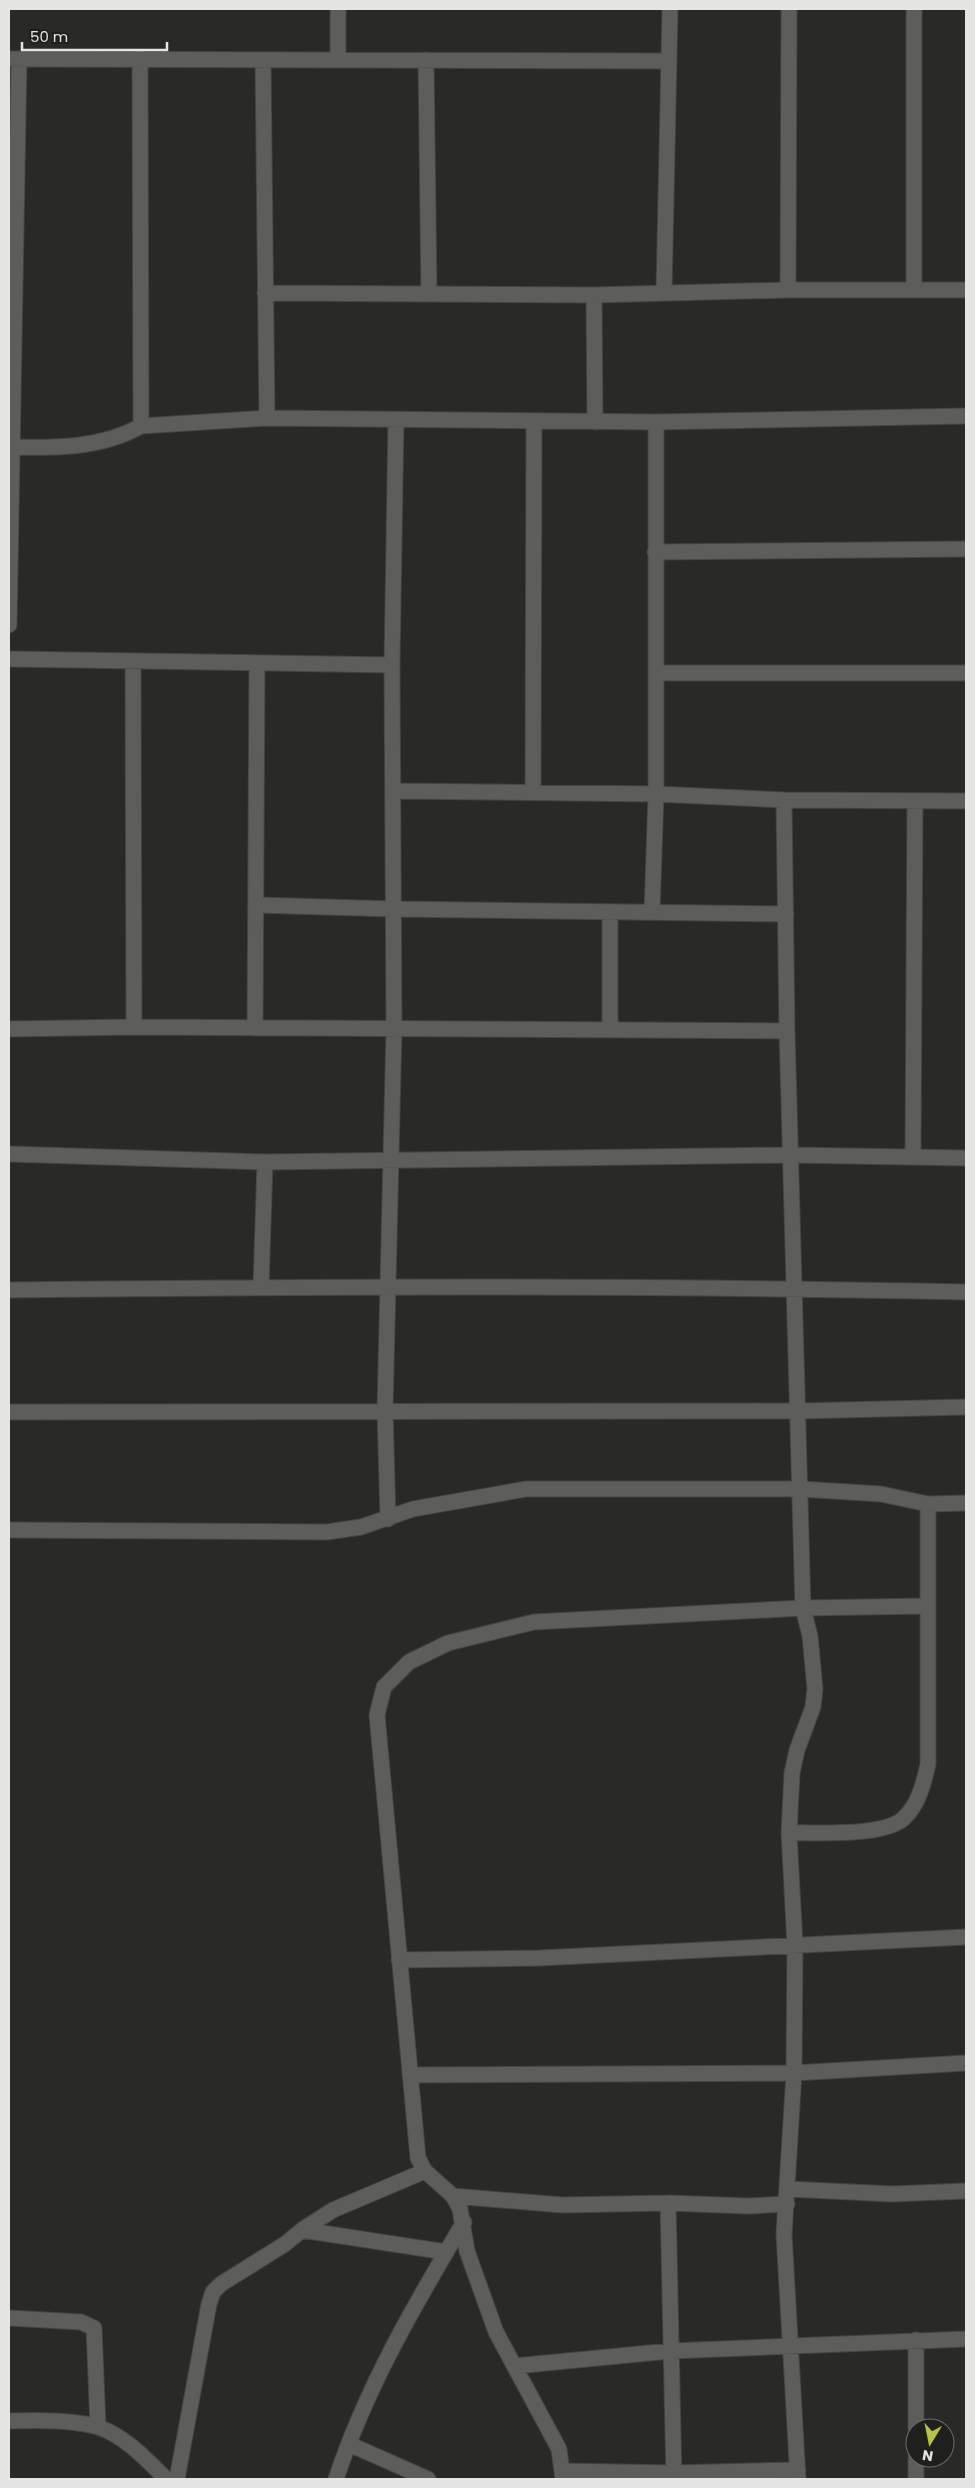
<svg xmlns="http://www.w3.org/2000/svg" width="975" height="2488" viewBox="0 0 975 2488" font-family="Poppins,sans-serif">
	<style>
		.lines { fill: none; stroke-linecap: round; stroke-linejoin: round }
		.street-casing { stroke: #454542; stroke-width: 17 }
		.street { stroke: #5d5e5a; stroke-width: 15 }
	</style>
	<rect width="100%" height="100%" fill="#292926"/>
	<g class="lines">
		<g class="street-casing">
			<path id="street" d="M338,9V59
				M140,58L141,426
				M9,59L668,61
				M426,60L429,294
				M263,61L267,418
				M914,289V9
				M788,290L789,9
				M664,292L670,9
				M265,293L594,295L788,290H966
				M594,295L595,422
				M9,447C54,448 100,449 141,426L267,418L656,422L966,416
				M655,552L966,549
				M9,625L19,59
				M9,659L392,665
				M133,661L134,1027
				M656,673H966
				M395,791L656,794L784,800L966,801
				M533,792L534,421
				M784,800L787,1031L803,1608L810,1636L815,1689L813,1707L797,1750L792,1773L789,1833L795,1945L794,2073L784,2234L798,2479
				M256,905L394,909L786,914
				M652,912L656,794V422
				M255,1028L257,663
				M9,1029L134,1027L787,1031
				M610,1030V912
				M9,1154L265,1162L791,1155L966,1158
				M913,1157L915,801
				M261,1287L265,1162
				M9,1290C328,1286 647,1285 966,1292
				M9,1412L799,1411L966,1407
				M388,1519L385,1410L394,1029L392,665L396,420
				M9,1530L327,1532L361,1527L413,1509L526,1489H801L881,1494L928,1504L966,1503
				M789,1833C818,1832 881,1837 903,1819C918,1806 924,1783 928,1764V1504
				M399,1960L539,1958L966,1937
				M410,2075L794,2073L966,2063
				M788,2189L892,2194L966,2191
				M453,2196L563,2205L668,2203L748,2206L787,2204
				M668,2203L674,2479
				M302,2230L446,2252
				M9,2318L81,2322L94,2328L98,2427
				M515,2366L670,2351L966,2339
				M9,2421C34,2420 74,2420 98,2427C125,2436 147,2460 166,2479
				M916,2428V2340
				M349,2444L428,2479
				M563,2471L673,2473L798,2470
				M177,2479L209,2304L213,2292L221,2284L285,2244L302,2230L333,2210L425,2171
				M336,2479C366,2388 415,2304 464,2222
				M563,2479L559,2449L496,2332L467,2251L460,2209L453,2196L425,2171L418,2158L377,1715L384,1687L409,1662L448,1643L534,1622L803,1608L928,1606
				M916,2479V2458"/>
		</g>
		<use href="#street" class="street"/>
	</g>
	<rect width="975" height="2488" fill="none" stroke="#e5e5e3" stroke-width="20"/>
	<g transform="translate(930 2443) rotate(190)"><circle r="24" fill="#1f201d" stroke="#6e6f6c"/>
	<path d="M0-4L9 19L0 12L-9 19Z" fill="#b7c148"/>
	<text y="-8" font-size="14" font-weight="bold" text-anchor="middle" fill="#e5e5e3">N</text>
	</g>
	<path d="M22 42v8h145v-8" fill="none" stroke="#e5e5e3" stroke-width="2.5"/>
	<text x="30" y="42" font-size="15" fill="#e5e5e3" stroke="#1f201d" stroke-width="4" paint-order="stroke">50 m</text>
</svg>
